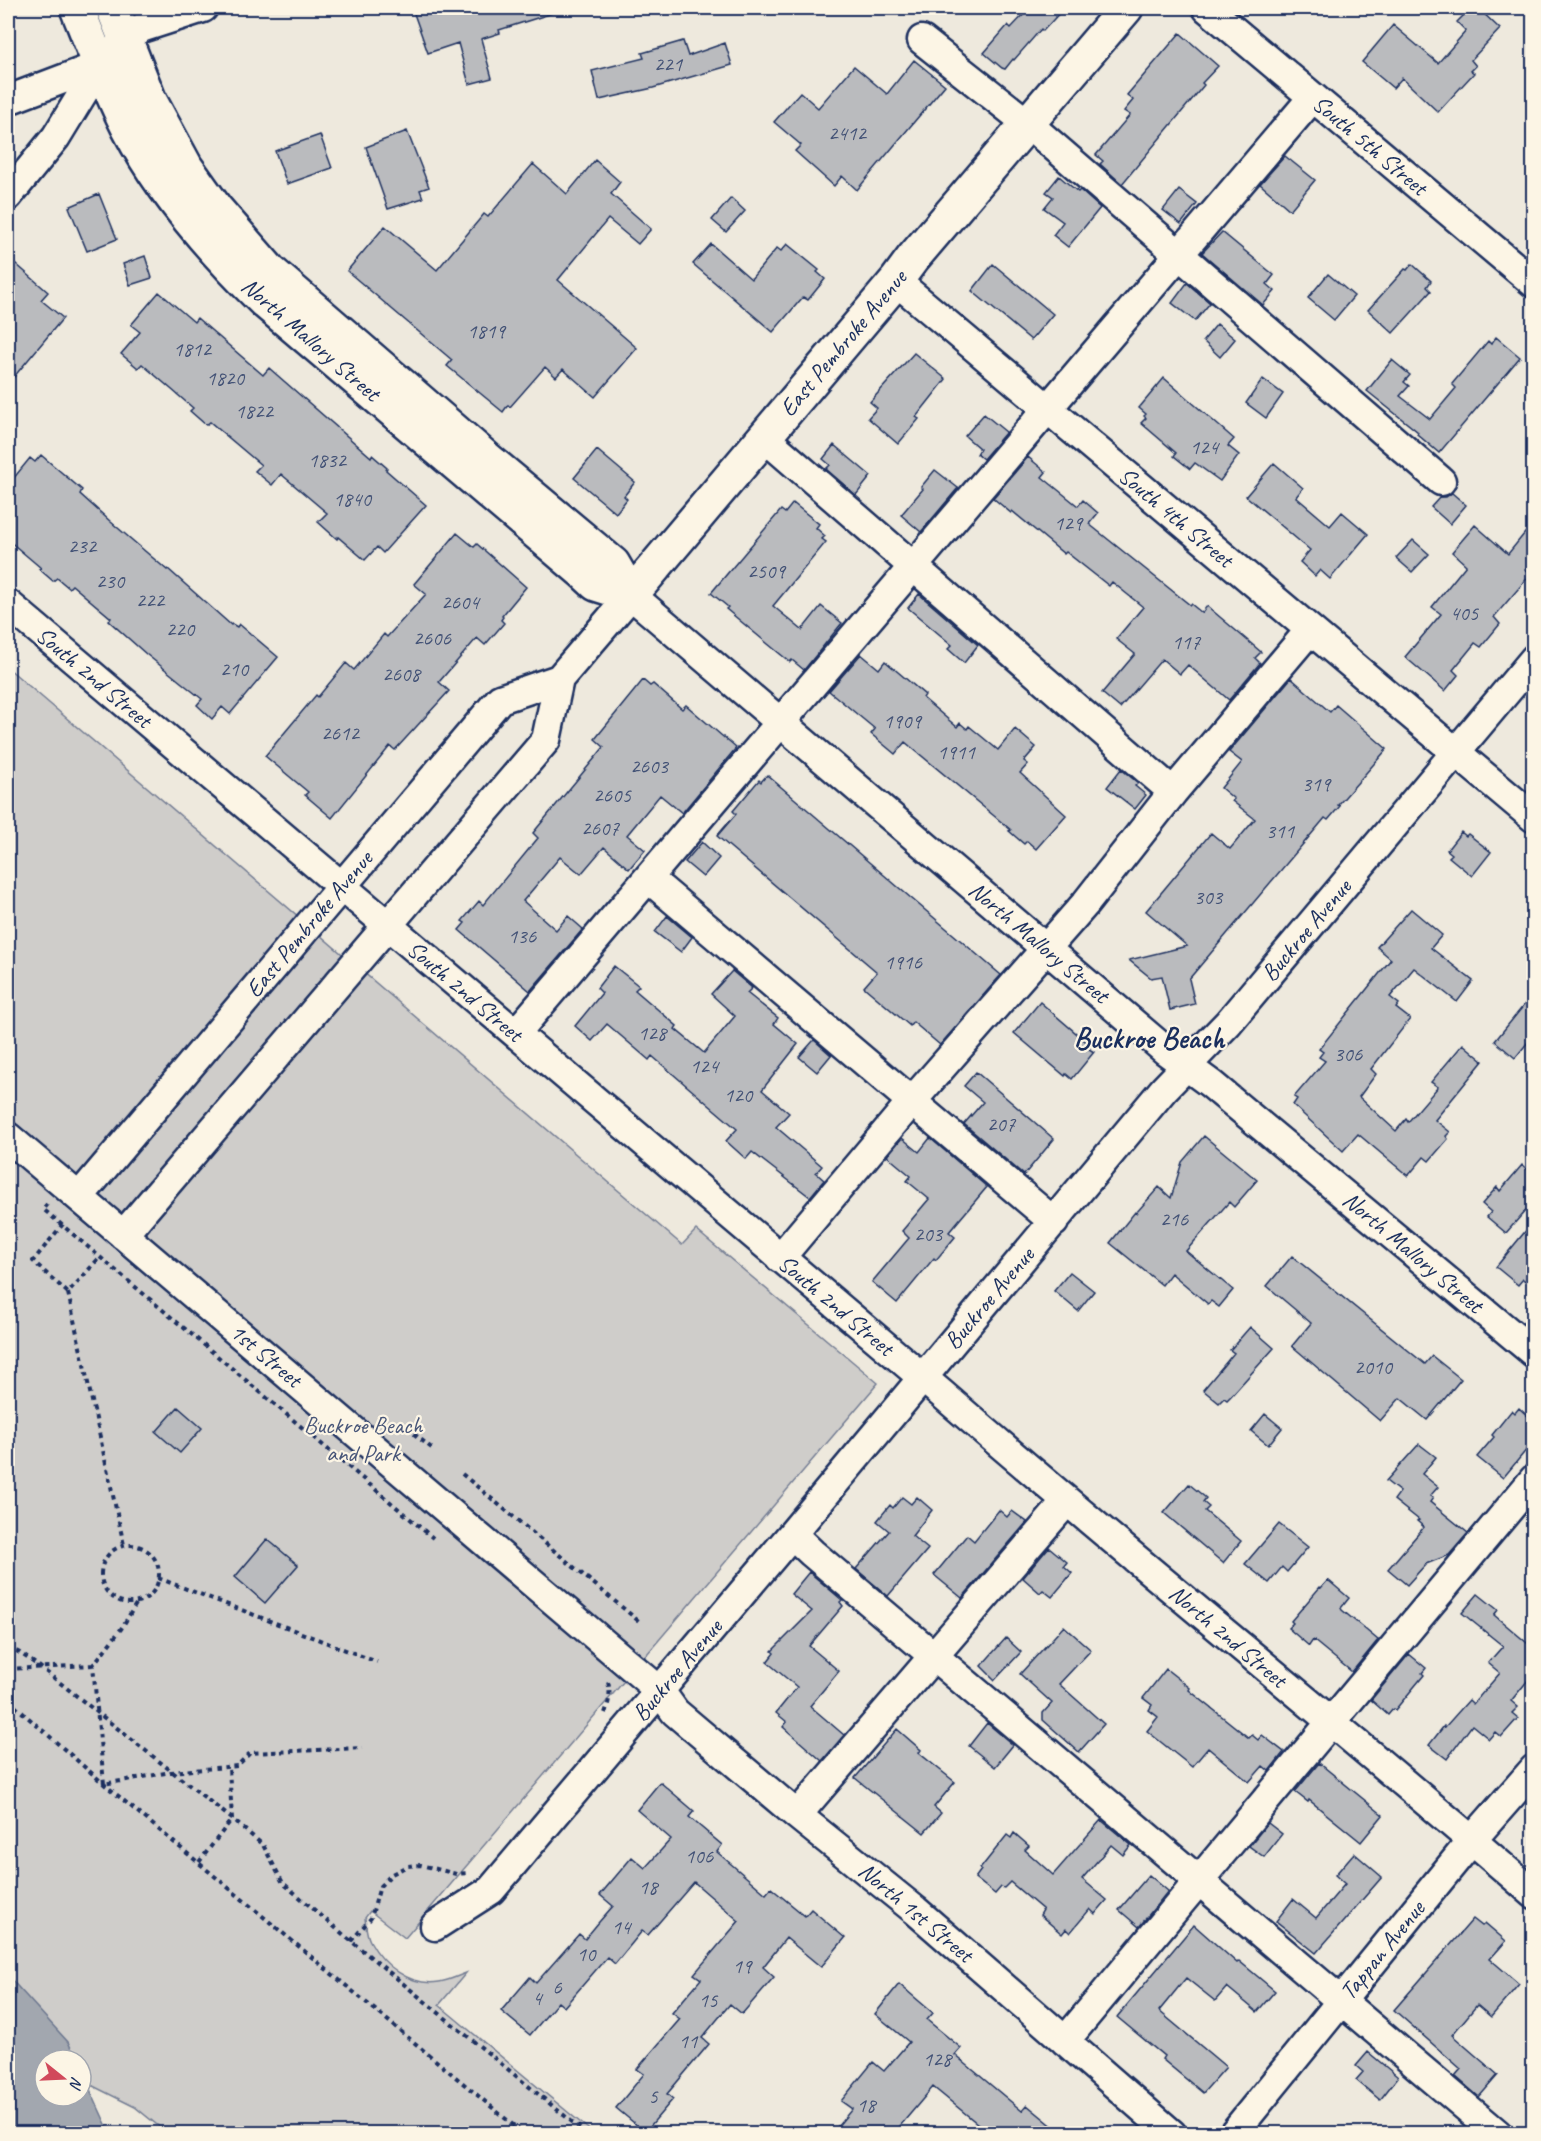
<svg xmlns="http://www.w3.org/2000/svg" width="1541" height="2141" viewBox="0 0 1541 2141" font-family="Caveat,sans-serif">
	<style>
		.green { fill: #cfcdca; stroke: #757e94; stroke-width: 1.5 }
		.water { fill: #a2a7af; stroke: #6c778f; stroke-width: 1.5 }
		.building { fill: #babbbe; stroke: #1b2f5e; stroke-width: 1.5 }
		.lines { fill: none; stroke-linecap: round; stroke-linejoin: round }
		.minor-casing { stroke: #1b2f5e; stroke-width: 33 }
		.major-casing { stroke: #1b2f5e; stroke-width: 38 }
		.path { stroke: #1b2f5e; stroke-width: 4; stroke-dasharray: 4.5 4.5; stroke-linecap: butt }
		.minor { stroke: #fcf5e5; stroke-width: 28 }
		.major { stroke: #fcf5e5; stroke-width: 33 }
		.labels { text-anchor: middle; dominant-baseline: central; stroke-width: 4.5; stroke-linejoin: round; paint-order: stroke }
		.number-label { font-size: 21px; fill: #435276 }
		.street-label { font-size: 24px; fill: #1b2f5e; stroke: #fcf5e5 }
		.park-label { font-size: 24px; fill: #485679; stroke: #fcf5e5 }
		.district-label { font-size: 30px; font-weight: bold; fill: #1b2f5e; stroke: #fcf5e5 }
	</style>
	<rect width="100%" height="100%" fill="#eee9dd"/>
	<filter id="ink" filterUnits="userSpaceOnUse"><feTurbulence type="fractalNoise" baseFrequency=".0167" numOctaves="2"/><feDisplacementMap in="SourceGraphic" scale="12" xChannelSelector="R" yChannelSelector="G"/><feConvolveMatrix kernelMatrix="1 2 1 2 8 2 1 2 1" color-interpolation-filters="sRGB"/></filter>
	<g filter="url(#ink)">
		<path class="green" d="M8,668L682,1245L696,1230L878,1383L405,1938L370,1911L365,1918C366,1925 366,1934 370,1941C383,1965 410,1987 439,1982C448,1981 458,1976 466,1973L439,2005L593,2133H167L135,2107L81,2080V2060H45L8,2043Z"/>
		<path class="water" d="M8,1976L68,2042L77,2060H45V2096H81V2070L110,2133H8Z"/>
		<path class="building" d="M412,8H555L556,12L499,30L500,33L481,39L492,78L469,84L458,43L428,53Z
			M1030,8H1064L1043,31L1041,29L1014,60L1013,59L1005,69L1002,68L984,53L1008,25L1011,28Z
			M1471,8H1478L1500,29L1471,60L1476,66L1471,71L1474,73L1438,112L1402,78L1393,88L1362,62L1393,25L1438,63L1466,31L1457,22Z
			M1180,33L1218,66L1202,83L1204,85L1122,184L1100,164L1103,161L1096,155L1130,115L1124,111L1133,100L1127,95Z
			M683,41L688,56L725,43L732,65L653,88L599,100L592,71L644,58L642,53Z
			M914,60L945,85L857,190L842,176L834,186L795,151L801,145L774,122L800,92L818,108L854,66L887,94Z
			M407,131L429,187L420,190L423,198L388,209L366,147Z
			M320,135L332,168L287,184L275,151Z
			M1285,156L1315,180L1290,210L1260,184Z
			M595,160L620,182L611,194L651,229L638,244L608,219L558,280L637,348L595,397L563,369L556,377L545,367L510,407L508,405L503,412L447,366L452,360L347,271L385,226L437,270L484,214L488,217L533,164L567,194Z
			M1059,176L1078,192L1080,190L1100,208L1068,247L1053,235L1063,222L1044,208L1053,197L1046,192Z
			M1179,190L1197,204L1181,224L1163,210Z
			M99,194L117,239L87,251L69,207Z
			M731,198L745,211L726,232L712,220Z
			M1222,232L1274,275L1267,284L1275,291L1263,305L1202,253Z
			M711,244L751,279L777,248L781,251L787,244L819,270L817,272L825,279L808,300L803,297L773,332L693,264Z
			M145,256L152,278L130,285L123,264Z
			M8,257L48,292L41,300L63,318L8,384Z
			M993,264L1053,314L1031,340L972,291Z
			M1412,264L1431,281L1427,287L1431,291L1393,333L1368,310L1405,269L1407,270Z
			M1328,274L1354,296L1334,320L1308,298Z
			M1187,283L1210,303L1195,321L1172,303Z
			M159,292L194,322L197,318L263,375L269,368L371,457L372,455L387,468L386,470L426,505L383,553L377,547L365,560L338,537L337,539L318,522L327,513L281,474L272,485L255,471L261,465L210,422L206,425L190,411L193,408L142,364L138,368L121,354L140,332L131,325Z
			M1217,324L1235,339L1220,357L1203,341Z
			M1496,337L1520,357L1439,453L1417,434L1418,432L1367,391L1392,360L1410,375L1404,382L1409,386L1400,396L1430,419L1456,388L1452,384L1488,341L1491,344Z
			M914,353L946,379L916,417L919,419L898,444L868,418L877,408L870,402Z
			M1164,378L1234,439L1228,446L1239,455L1220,481L1195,463L1190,469L1174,456L1176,453L1141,423L1146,418L1144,416L1146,414L1139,408Z
			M1263,379L1283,394L1266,418L1246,403Z
			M984,414L1006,432L983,459L977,454L980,449L965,436Z
			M834,445L871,476L856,495L826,469L830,465L823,459Z
			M597,450L635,482L624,496L627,499L616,513L574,478Z
			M41,455L82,490L80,494L111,522L167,570L168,569L231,625L232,624L237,627L239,624L278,657L230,714L222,707L212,719L197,705L202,699L146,654L109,621L111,618L72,585L69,588L57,578L53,581L39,569L41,568L8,540V485L30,458L35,462Z
			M1028,457L1046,472L1042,477L1078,506L1083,500L1098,513L1089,524L1190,605L1191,604L1202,613L1207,606L1261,652L1255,658L1260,663L1229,700L1188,665L1180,674L1162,659L1120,708L1102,693L1135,654L1116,639L1143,607L1112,582L1109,586L1066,552L1064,554L1012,511L1011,513L993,498Z
			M1274,463L1303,488L1296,497L1330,526L1342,512L1368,534L1330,579L1320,570L1315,576L1300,562L1310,550L1246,496Z
			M935,470L958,488L921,532L901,515L923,489L921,487Z
			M1452,493L1466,505L1450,524L1431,507L1440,497H1446Z
			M793,503L819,524L816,528L825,536L822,539L826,542L773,606L802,630L821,606L842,623L804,670L792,660L790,662L768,644L726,609L728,607L711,593L781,510L785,513Z
			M1533,523V563L1525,570L1531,574L1494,617L1500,624L1481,647L1475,643L1453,670L1458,675L1445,691L1405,657L1441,614L1432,607L1466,565L1452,552L1475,525L1508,554Z
			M457,533L474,547L477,544L526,587L502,616L503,617L501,620L504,623L485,645L477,638L439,682L449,691L395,750L390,746L332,818L305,795L308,792L265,756L316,695L318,697L346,663L354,670L384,634L387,637L426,594L414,584Z
			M1413,540L1429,554L1412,572L1396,558Z
			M919,594L978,645L964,663L948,649L952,645L908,608Z
			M861,654L879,669L885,661L925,695L923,698L957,727L960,723L967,729L969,726L998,750L1015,729L1036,747L1024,761L1028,764L1020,773L1066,815L1036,849L1027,841L1024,844L1009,831L1011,830L905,742L895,754L871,734L875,729L829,691Z
			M1291,678L1330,712L1336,705L1387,749L1338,805L1340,806L1328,820L1325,818L1189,979L1195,1004L1170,1010L1162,976L1151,978L1129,960L1187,946L1146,911L1211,833L1230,849L1255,819L1232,801L1234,799L1221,788L1242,762L1229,752Z
			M643,680L650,686L653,684L682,709L686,705L736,748L682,813L660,795L627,835L645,850L629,869L604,847L581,874L560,857L523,901L556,930L568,916L583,929L530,991L459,930L465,923L462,921L479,901L483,905L538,838L533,833L604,747L595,739Z
			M1121,769L1138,783L1135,786L1146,795L1135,809L1107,787Z
			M767,775L1001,975L940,1045L913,1022L910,1026L864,987L877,972L717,836L736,814L733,811L759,780L761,782Z
			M1461,832L1466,836L1468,834L1491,852L1472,876L1449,857L1452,854L1447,850Z
			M702,842L719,858L703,877L685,862Z
			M1411,909L1442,935L1431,948L1473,981L1457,1002L1414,968L1390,997L1399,1004L1396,1008L1410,1019L1371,1069L1376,1074L1359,1097L1396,1131L1406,1119L1408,1122L1438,1087L1431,1082L1463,1044L1483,1061L1435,1120L1450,1132L1446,1136L1448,1139L1429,1161L1424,1157L1408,1176L1358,1134L1343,1151L1293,1105L1297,1099L1294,1097L1325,1061L1319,1057L1323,1052L1319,1049L1391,959L1377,947Z
			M667,916L692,937L681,952L655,932Z
			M614,966L639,986L635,990L677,1026L675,1029L704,1053L735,1016L711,994L732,971L752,988L747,993L778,1018L774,1024L798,1044L762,1090L789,1113L776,1127L822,1166L816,1173L824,1180L810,1197L752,1152L746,1159L726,1141L737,1129L652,1056L649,1060L607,1024L592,1041L575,1026L602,993L597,988Z
			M1533,994V1036L1515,1058L1495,1041Z
			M1040,1002L1091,1046L1089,1049L1094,1052L1072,1079L1066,1074L1065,1076L1014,1033Z
			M814,1040L831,1055L817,1072L799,1057Z
			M976,1072L1054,1139L1024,1175L964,1124L983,1102L964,1086Z
			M1204,1136L1257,1180L1234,1207L1229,1202L1186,1251L1233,1290L1219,1307L1211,1301L1208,1304L1171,1273L1162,1285L1110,1243L1135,1212L1136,1213L1159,1187L1171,1198L1182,1162Z
			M902,1138L919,1152L930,1138L987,1187L949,1232L955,1237L936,1260L934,1258L897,1303L872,1282L909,1238L902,1231L929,1199L907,1181L911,1176L887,1156Z
			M1522,1165L1533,1174V1202L1506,1233L1487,1217L1491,1212L1482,1204L1497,1187L1500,1191Z
			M1533,1222V1271L1525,1281L1523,1279L1518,1285L1496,1267Z
			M1292,1256L1425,1364L1432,1356L1461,1379L1427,1420L1400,1398L1380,1421L1292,1346L1311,1323L1267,1286Z
			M1070,1272L1094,1291L1078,1311L1054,1291Z
			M1250,1327L1274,1348L1231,1396L1227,1400L1224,1398L1219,1403L1203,1390L1234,1353L1230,1350Z
			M178,1407L202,1428L180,1453L156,1432Z
			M1519,1408L1533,1421V1442L1503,1478L1477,1457L1494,1437L1492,1435L1512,1410L1515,1413Z
			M1265,1414L1282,1428L1268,1445L1251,1431Z
			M1419,1444L1436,1457L1422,1474L1438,1487L1430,1496L1433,1498L1430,1502L1468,1533L1449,1555L1426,1564L1407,1585L1388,1569L1424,1527L1417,1521L1419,1520L1394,1500L1400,1492L1386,1481Z
			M1189,1484L1206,1498L1203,1502L1209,1507L1205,1511L1241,1541L1223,1563L1164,1513Z
			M902,1497L911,1504L917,1497L932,1510L912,1536L928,1549L888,1596L856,1569L889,1531L877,1521L890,1505L893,1508Z
			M999,1510L1007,1517L1012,1511L1027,1522L962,1598L934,1575L967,1535L974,1541Z
			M1279,1524L1308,1547L1287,1572L1282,1567L1269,1583L1245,1564Z
			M267,1539L298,1565L265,1603L235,1577Z
			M1049,1547L1067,1562L1064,1566L1072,1573L1052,1597L1043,1590L1040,1593L1023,1578Z
			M809,1572L842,1600L840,1602L843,1606L809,1646L839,1671L810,1706L844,1735L822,1761L783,1727L787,1722L776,1713L797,1687L767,1662L774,1653L772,1651L812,1611L791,1594Z
			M1328,1580L1349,1598L1341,1608L1342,1610L1378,1640L1352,1672L1313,1640L1309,1646L1288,1628L1293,1623L1291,1621L1320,1587L1321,1588Z
			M1478,1594L1498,1610L1494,1615L1533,1648V1674L1511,1701L1518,1707L1512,1713L1518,1718L1501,1737L1495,1732L1489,1739L1472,1725L1447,1759L1429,1745L1444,1726L1445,1727L1469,1700L1473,1704L1500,1673L1488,1663L1503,1646L1462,1613Z
			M1064,1626L1091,1650L1059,1684L1104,1724L1079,1752L1043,1720V1713L1052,1703L1020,1674Z
			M1006,1638L1021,1652L995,1680L981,1666Z
			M1409,1654L1426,1668L1422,1673L1424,1675L1395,1710L1393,1709L1388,1715L1371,1700Z
			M1166,1669L1190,1688L1189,1690L1249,1738L1252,1735L1258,1740L1262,1735L1284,1752L1269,1771L1263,1766L1249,1782L1208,1748L1192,1767L1147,1731L1158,1717L1149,1710L1152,1705L1143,1698Z
			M987,1723L1013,1745L995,1767L969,1746Z
			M897,1729L921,1750L919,1753L955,1782L934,1807L941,1813L924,1833L855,1778Z
			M1319,1763L1383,1815L1361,1842L1309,1800L1308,1802L1295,1792Z
			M660,1782L694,1811L689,1817L722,1845L717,1852L766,1894L771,1888L805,1916L811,1909L845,1938L821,1967L786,1938L763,1967L774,1977L742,2014L730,2004L702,2038L709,2044L667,2094L673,2099L645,2132L616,2108L644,2074L637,2069L680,2019L672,2013L701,1979L694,1974L739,1921L694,1882L648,1935L642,1931L615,1964L607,1957L564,2007L558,2002L530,2035L501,2011L530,1977L536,1983L579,1934L585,1939L599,1922L613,1906L600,1895L632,1857L645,1868L671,1839L637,1810Z
			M1101,1820L1131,1845L1123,1855L1111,1845L1082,1879L1107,1900L1095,1914L1090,1909L1070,1933L1066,1929L1062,1934L1040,1915L1043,1910L1010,1882L1004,1888L1001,1887L995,1894L975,1878L981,1870L980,1869L1007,1835L1011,1838L1014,1833L1029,1846L1025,1850L1053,1875Z
			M1268,1823L1282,1834L1264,1857L1249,1846Z
			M1354,1853L1382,1877L1316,1953L1276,1921L1293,1899L1316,1918L1345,1884L1335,1875Z
			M1149,1875L1168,1891L1139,1927L1119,1910Z
			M1473,1919L1482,1926L1485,1923L1506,1941L1490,1959L1519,1984L1491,2017L1477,2005L1452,2035L1498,2075L1479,2097L1455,2076L1461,2069L1394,2010Z
			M1194,1925L1237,1963L1239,1961L1275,1991L1257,2012L1227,1987L1215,2001L1186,1978L1159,2011L1226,2067L1203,2093L1162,2059L1164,2056L1117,2017Z
			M899,1984L933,2013L927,2020L961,2048L955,2055L1022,2111L1027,2105L1061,2133H989L933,2087L894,2133H832L852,2109L841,2101L873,2062L884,2071L909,2042L875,2014Z
			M1368,2052L1398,2077L1380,2100L1356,2080L1363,2072L1356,2066Z"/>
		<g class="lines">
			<g class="minor-casing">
				<path id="minor" d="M1207,8L1534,283
					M922,40L1027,123L1441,481
					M8,100L100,65L125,40L141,28L203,8
					M8,196L56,137L100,65
					M896,281L1534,818
					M764,437L1173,792
					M8,604L942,1394C1136,1563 1339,1724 1534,1894
					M648,878L1054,1222
					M516,1033L1313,97
					M8,1137L660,1691L675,1712L797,1815L915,1910L1172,2134
					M79,1197L500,699L559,679
					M123,1235L546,740L559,679L631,595L1166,1051L1211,1084L1534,1353
					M780,1258L912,1101L1085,904L1173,792L1310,630
					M792,1534L812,1553L1498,2134
					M797,1815L1066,1502
					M435,1926L491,1890L792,1534L1164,1089L1228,1023L1534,659
					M1065,2041L1534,1479
					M1233,2134L1472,1840L1534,1769"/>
			</g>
			<g class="major-casing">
				<path id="major" d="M77,8C93,48 109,90 129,129C162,193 213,251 264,301L583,572L596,584L631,595
					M113,8L149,99L186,167L216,209L270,271L486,458L613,564L631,595
					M631,595L896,281L913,258L1126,8"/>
			</g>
			<path class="path" d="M47,1204L43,1209L433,1538
				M63,1224L33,1261L68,1293L100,1257
				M68,1293L124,1545
				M414,1434L434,1450
				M462,1474L641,1623
				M101 1574a29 29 0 1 1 58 0a29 29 0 1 1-58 0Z
				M158,1578L377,1662
				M136,1604L121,1629L93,1665L104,1784L171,1772L237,1766L250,1753L362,1748
				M8,1647L20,1653L40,1667L232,1819L263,1845L283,1883L351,1941L587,2134
				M8,1669L93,1665
				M8,1700L104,1784L524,2134
				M605,1713C609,1703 611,1693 608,1682
				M199,1862L232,1819L229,1767
				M351,1941L371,1918L380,1886L392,1874L407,1866L421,1865L456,1874L469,1873"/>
			<use href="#minor" class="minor"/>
			<use href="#major" class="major"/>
		</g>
	</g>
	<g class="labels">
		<g class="number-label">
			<text x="668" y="64">221</text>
			<text x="847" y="133">2412</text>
			<text x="486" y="331">1819</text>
			<text x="192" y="349">1812</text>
			<text x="225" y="378">1820</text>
			<text x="254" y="411">1822</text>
			<text x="1204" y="447">124</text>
			<text x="327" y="460">1832</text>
			<text x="352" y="499">1840</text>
			<text x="1068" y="523">129</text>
			<text x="82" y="546">232</text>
			<text x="766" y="571">2509</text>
			<text x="110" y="581">230</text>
			<text x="150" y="600">222</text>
			<text x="460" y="602">2604</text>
			<text x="1464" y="613">405</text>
			<text x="180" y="629">220</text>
			<text x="432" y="638">2606</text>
			<text x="1186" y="642">117</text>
			<text x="234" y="669">210</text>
			<text x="401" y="674">2608</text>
			<text x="902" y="721">1909</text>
			<text x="340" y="733">2612</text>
			<text x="956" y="752">1911</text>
			<text x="649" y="766">2603</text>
			<text x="1316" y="784">319</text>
			<text x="612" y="795">2605</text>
			<text x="600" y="828">2607</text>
			<text x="1280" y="831">311</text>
			<text x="1208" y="897">303</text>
			<text x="522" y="936">136</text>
			<text x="903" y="962">1916</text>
			<text x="652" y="1033">128</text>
			<text x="1348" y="1054">306</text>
			<text x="704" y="1066">124</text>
			<text x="738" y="1095">120</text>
			<text x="1001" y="1124">207</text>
			<text x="1174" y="1219">216</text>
			<text x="928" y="1234">203</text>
			<text x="1373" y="1367">2010</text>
			<text x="699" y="1856">106</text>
			<text x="648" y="1887">18</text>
			<text x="621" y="1927">14</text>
			<text x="586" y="1954">10</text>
			<text x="742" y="1966">19</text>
			<text x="557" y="1987">6</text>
			<text x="537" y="1998">4</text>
			<text x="708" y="2000">15</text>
			<text x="688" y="2041">11</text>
			<text x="937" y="2059">128</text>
			<text x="653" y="2096">5</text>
			<text x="866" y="2105">18</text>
		</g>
		<g class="street-label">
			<text transform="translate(1370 145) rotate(40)">South 5th Street</text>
			<text transform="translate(311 339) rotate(41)">North Mallory Street</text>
			<text transform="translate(843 343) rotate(-50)">East Pembroke Avenue</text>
			<text transform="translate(1176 517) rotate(40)">South 4th Street</text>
			<text transform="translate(94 677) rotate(40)">South 2nd Street</text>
			<text transform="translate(309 924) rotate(-50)">East Pembroke Avenue</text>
			<text transform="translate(1306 930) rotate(-50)">Buckroe Avenue</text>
			<text transform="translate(1039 942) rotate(40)">North Mallory Street</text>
			<text transform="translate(465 991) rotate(40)">South 2nd Street</text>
			<text transform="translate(1413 1252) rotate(40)">North Mallory Street</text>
			<text transform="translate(989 1298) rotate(-50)">Buckroe Avenue</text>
			<text transform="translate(836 1305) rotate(40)">South 2nd Street</text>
			<text transform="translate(266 1355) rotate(40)">1st Street</text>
			<text transform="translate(1228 1636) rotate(40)">North 2nd Street</text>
			<text transform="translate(677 1670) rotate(-50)">Buckroe Avenue</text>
			<text transform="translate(916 1912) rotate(40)">North 1st Street</text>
			<text transform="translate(1382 1950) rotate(-51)">Tappan Avenue</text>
		</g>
		<g class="park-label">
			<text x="363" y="1425">Buckroe Beach<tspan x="363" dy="28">and Park</tspan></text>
		</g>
		<g class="district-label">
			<text x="1149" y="1038">Buckroe Beach</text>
		</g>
	</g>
	<rect width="1541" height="2141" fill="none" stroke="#fcf5e5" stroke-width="30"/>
	<rect x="15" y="15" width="1511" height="2111" fill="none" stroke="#1b2f5e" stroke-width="2" filter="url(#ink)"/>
	<g transform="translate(63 2078) rotate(108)"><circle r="28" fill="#fcf5e5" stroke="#a2a6af" stroke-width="1.5"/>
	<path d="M0-4.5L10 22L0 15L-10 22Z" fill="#d1495b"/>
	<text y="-9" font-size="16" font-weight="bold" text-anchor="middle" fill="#1b2f5e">N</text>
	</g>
</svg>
